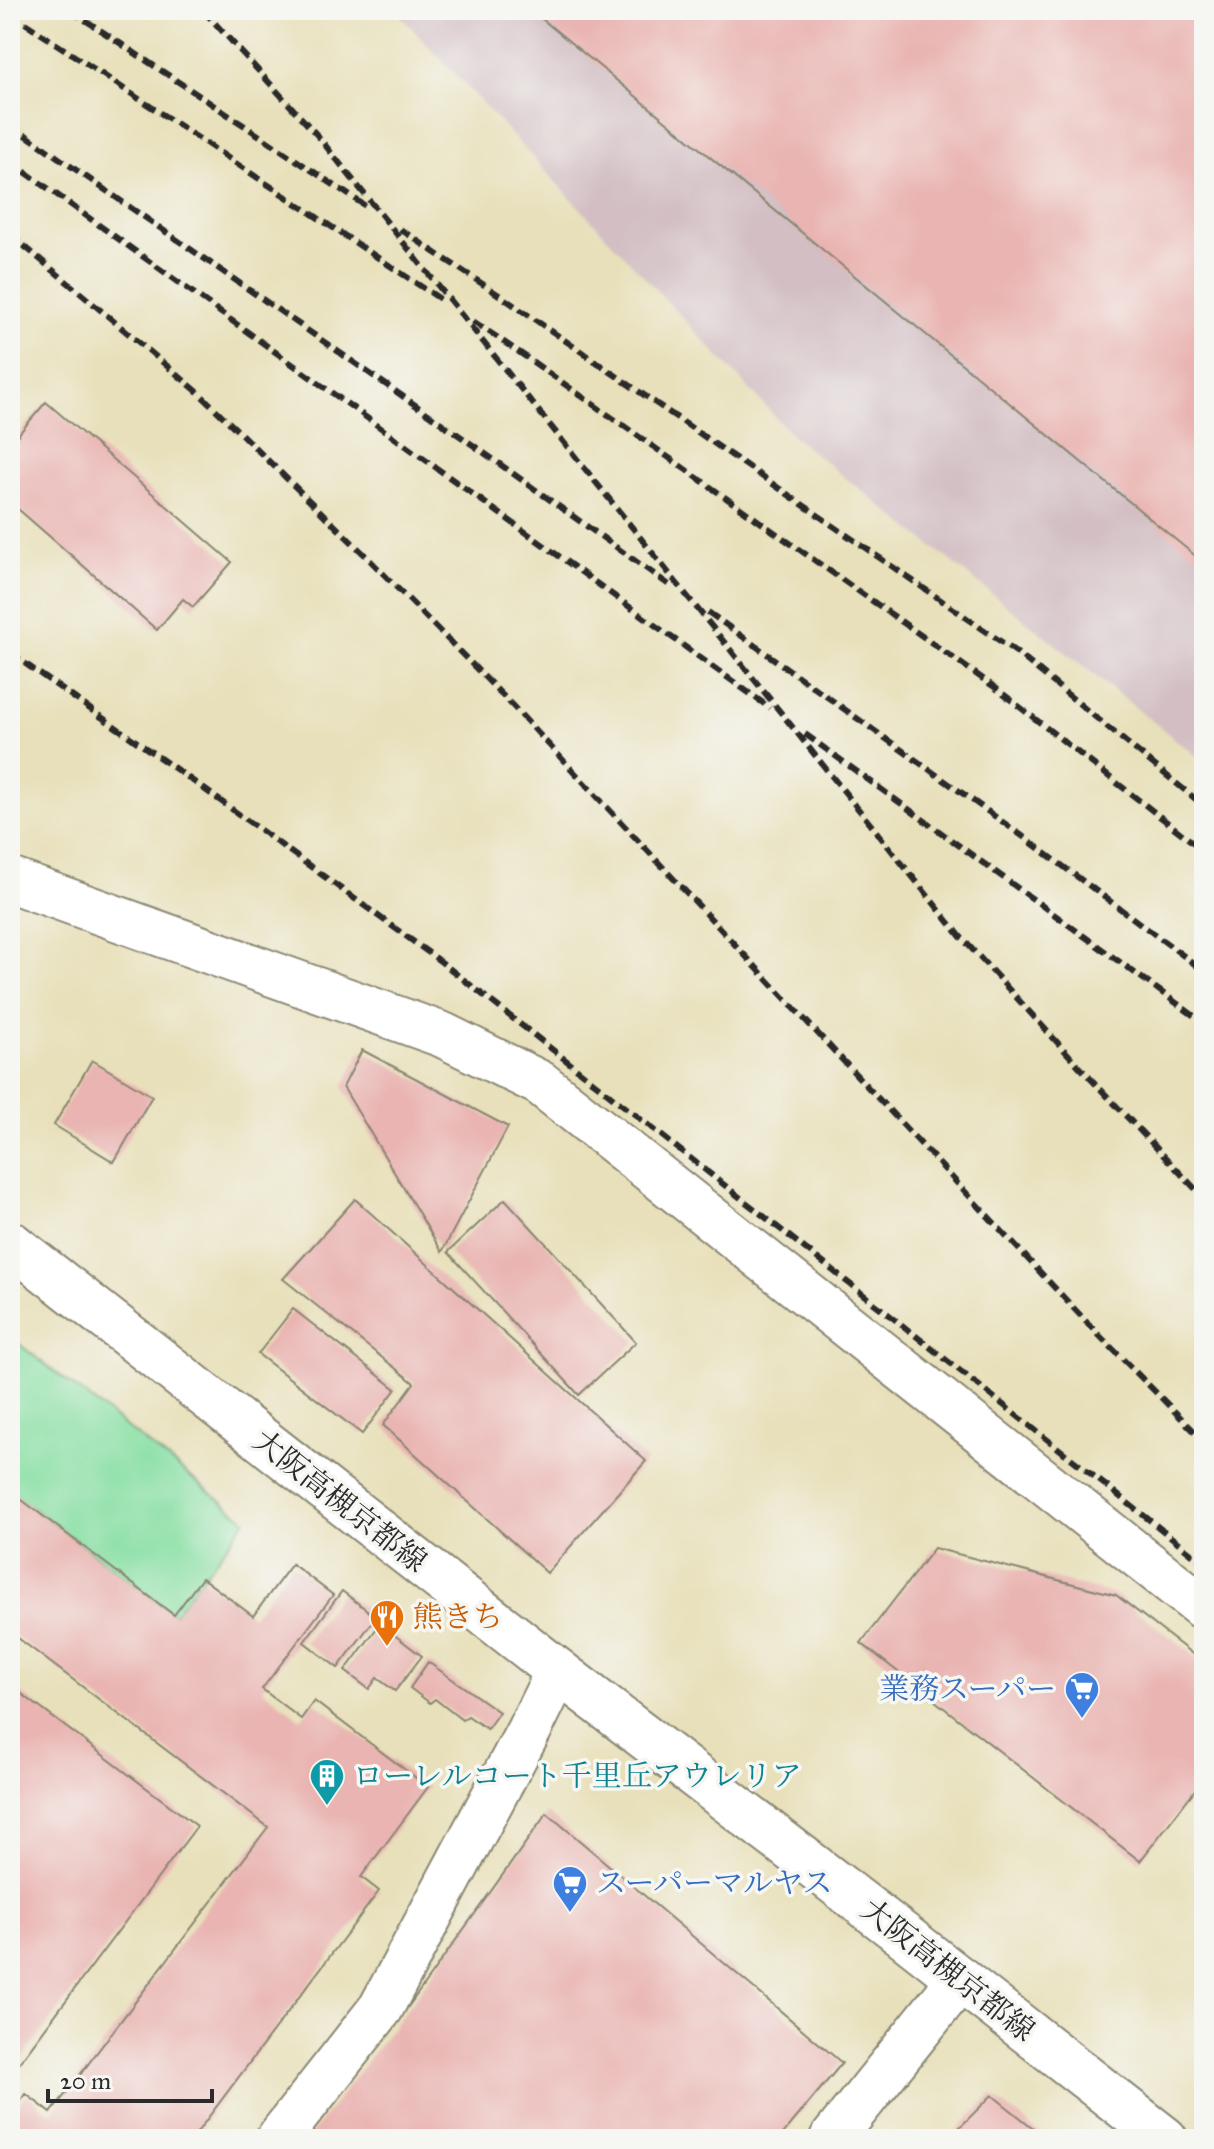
<svg xmlns="http://www.w3.org/2000/svg" width="1214" height="2149" viewBox="0 0 1214 2149" font-family="'IM FELL Great Primer','Noto Serif JP',serif">
	<style>
		.industrial { fill: #d2bec3 }
		.green { fill: #87dfa3; stroke: #598567; stroke-width: 2 }
		.building { fill: #e9b4b1 }
		.lines { fill: none; stroke-linecap: round; stroke-linejoin: round }
		.street-casing { stroke: #8a8672; stroke-width: 48 }
		.primary-casing { stroke: #8a8672; stroke-width: 48 }
		.street { stroke: #fff; stroke-width: 44 }
		.primary { stroke: #fff; stroke-width: 44 }
		.rail { stroke: #2b2b2b; stroke-width: 6; stroke-dasharray: 12 6; stroke-linecap: butt }
		.labels { text-anchor: middle; dominant-baseline: central; stroke-width: 7; stroke-linejoin: round; paint-order: stroke }
		.street-label { font-size: 30px; fill: #2b2b2b; stroke: #f6f6f2 }
		.food-label { font-size: 30px; fill: #c56008; stroke: #f6f6f2; text-anchor: start }
		.shop-label { font-size: 30px; fill: #366cbe; stroke: #f6f6f2; text-anchor: end }
		.culture-label { font-size: 30px; fill: #0d838f; stroke: #f6f6f2; text-anchor: start }
	</style>
	<rect width="100%" height="100%" fill="#f6f6f2"/>
	<filter id="ink" filterUnits="userSpaceOnUse"><feTurbulence type="fractalNoise" baseFrequency=".0125" numOctaves="2"/><feDisplacementMap in="SourceGraphic" scale="16" xChannelSelector="R" yChannelSelector="G"/><feConvolveMatrix kernelMatrix="1 2 1 2 8 2 1 2 1" color-interpolation-filters="sRGB"/></filter>
	<filter id="wash" filterUnits="userSpaceOnUse"><feTurbulence type="fractalNoise" baseFrequency=".006" numOctaves="4" result="noise"/><feDisplacementMap in="SourceGraphic" scale="32" xChannelSelector="R" yChannelSelector="G"/><feGaussianBlur stdDeviation="1.8" result="paint"/><feColorMatrix in="noise" values="0 0 0 0 0 0 0 0 0 0 0 0 0 0 0 0 0 1.4 0 .05"/><feComposite in="paint" operator="in"/></filter>
	<g filter="url(#wash)">
		<rect width="100%" height="100%" fill="#e8e0ba"/>
		<path class="industrial" d="M395,10H1204V762L794,437Z"/>
		<path class="green" d="M10,1337L246,1520L174,1615L10,1491Z"/>
		<g id="blocks">
			<path class="building" d="M531,10H1204V563Z
				M10,328L19,335L10,347Z
				M46,402L232,562L193,607L183,599L157,630L10,502V444Z
				M362,1050L508,1127L442,1252L343,1087Z
				M92,1060L152,1096L114,1162L54,1125Z
				M355,1199L646,1461L547,1573L383,1425L414,1383L283,1279Z
				M505,1199L636,1342L579,1395L448,1252Z
				M293,1309L396,1389L362,1434L258,1354Z
				M10,1491L174,1615L202,1578L253,1616L292,1564L333,1595L262,1689L301,1719L314,1701L428,1787L361,1877L379,1891L192,2139H10V2115L26,2094L51,2113L268,1827L10,1632Z
				M934,1548L1116,1595L1204,1663V1778L1140,1861L861,1643Z
				M342,1591L376,1617L338,1668L304,1642Z
				M380,1624L422,1656L395,1691L377,1678L369,1689L345,1671Z
				M428,1662L499,1712L487,1729L468,1716L462,1720L435,1699L430,1703L410,1688Z
				M10,1685L197,1826L10,2075Z
				M547,1813L842,2063L779,2139H307L403,2014Z
				M992,2095L1047,2139H964L957,2130Z"/>
		</g>
	</g>
	<g filter="url(#ink)">
		<use href="#blocks" fill-opacity="0" stroke="#8a8672" stroke-width="2"/>
		<g class="lines">
			<g class="street-casing">
				<path id="street" d="M10,880L443,1035L540,1083L1204,1608
					M278,2139L381,2008L529,1730L558,1671
					M832,2139L960,1979"/>
			</g>
			<g class="primary-casing">
				<path id="primary" d="M10,1243L558,1671L902,1934L1165,2139"/>
			</g>
			<use href="#street" class="street"/>
			<use href="#primary" class="primary"/>
			<path class="rail" d="M70,10L370,209
				M203,10L317,135L961,937L1089,1077L1204,1198
				M10,13L443,301
				M10,124L473,445L672,587
				M10,161L770,708
				M400,229L505,299L1016,652L1204,806
				M10,234L198,392L363,553L509,702L1094,1330L1204,1441
				M473,321L526,357L993,686L1204,851
				M708,612L1021,835L1204,971
				M10,653L200,786L440,961L1204,1563
				M805,734L1204,1023"/>
		</g>
	</g>
	<defs>
		<g id="restaurant-pin" transform="scale(1.8)"><path d="M0 17L-7.5 6A9.5 9.5 0 1 1 7.5 6Z" fill="#e8710a" stroke="#f6f6f2"/><path d="M-5-6h1v4h1v-4h1v4h1v-4h1v5L-1.5 .5V6h-2V.5L-5-1ZM5-6V6H3V1.5H1.5Q1.5-4 5-6Z" fill="#fff"/></g>
		<g id="supermarket-pin" transform="scale(1.8)"><path d="M0 17L-7.5 6A9.5 9.5 0 1 1 7.5 6Z" fill="#3f7fe0" stroke="#f6f6f2"/><path d="M-6-5.5h2.5l.6 2H6L4.5 2H-2.5L-4.4-4H-6ZM-1.5 3.2a1.3 1.3 0 1 0 .1 0ZM3 3.2a1.3 1.3 0 1 0 .1 0Z" fill="#fff"/></g>
		<g id="building-pin" transform="scale(1.8)"><path d="M0 17L-7.5 6A9.5 9.5 0 1 1 7.5 6Z" fill="#0f9aa8" stroke="#f6f6f2"/><path d="M-4-6H4V6H1V3H-1V6H-4ZM-2.5-4.3h1.7v1.8h-1.7ZM.8-4.3h1.7v1.8H.8ZM-2.5-1h1.7V.8h-1.7ZM.8-1h1.7V.8H.8Z" fill="#fff"/></g>
	</defs>
	<g fill-rule="evenodd">
		<use href="#restaurant-pin" x="387" y="1617"/>
		<use href="#supermarket-pin" x="1082" y="1689"/>
		<use href="#building-pin" x="327" y="1776"/>
		<use href="#supermarket-pin" x="570" y="1883"/>
	</g>
	<g class="labels">
		<g class="street-label">
			<text transform="translate(340 1501) rotate(38)">大阪高槻京都線</text>
			<text transform="translate(948 1970) rotate(38)">大阪高槻京都線</text>
		</g>
		<g class="food-label">
			<text x="413" y="1617">熊きち</text>
		</g>
		<g class="shop-label">
			<text x="1056" y="1689">業務スーパー</text>
			<text x="596" y="1883" text-anchor="start">スーパーマルヤス</text>
		</g>
		<g class="culture-label">
			<text x="353" y="1776">ローレルコート千里丘アウレリア</text>
		</g>
	</g>
	<rect width="1214" height="2149" fill="none" stroke="#f6f6f2" stroke-width="40"/>
	<path d="M48 2089v12h164v-12" fill="none" stroke="#2b2b2b" stroke-width="4"/>
	<text x="60" y="2089" font-size="24" fill="#2b2b2b" stroke="#f6f6f2" stroke-width="6" paint-order="stroke">20 m</text>
</svg>
